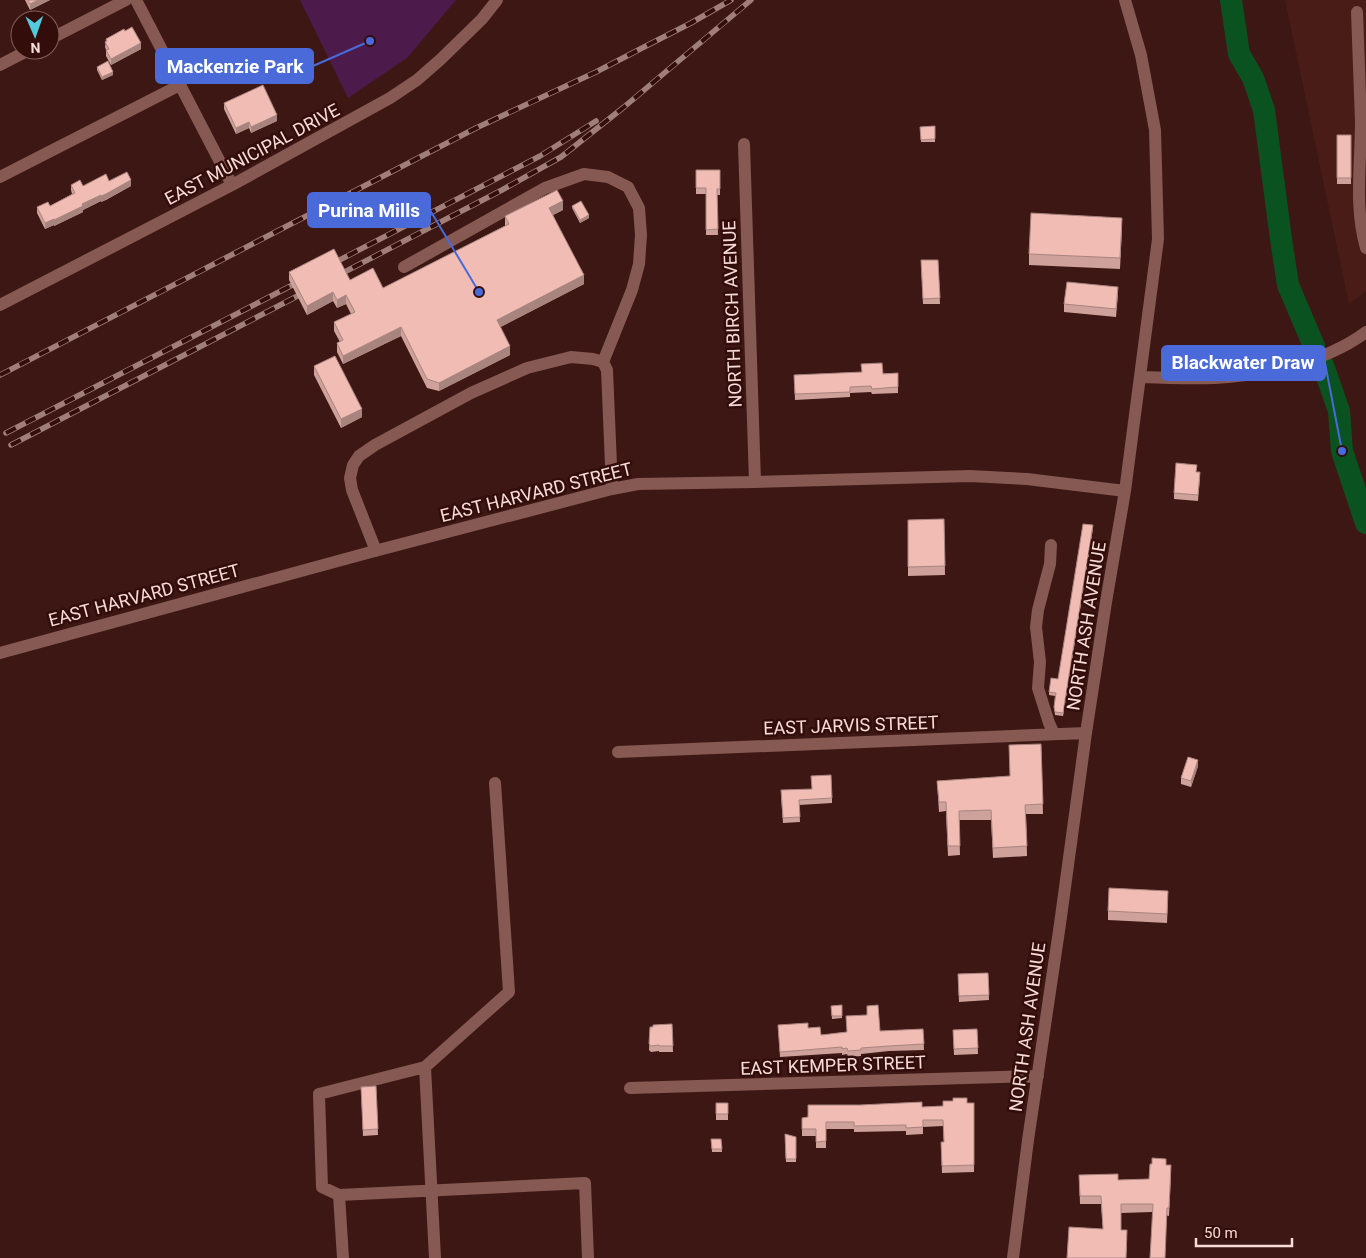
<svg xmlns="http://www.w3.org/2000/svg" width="1366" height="1258" viewBox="0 0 1366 1258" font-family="Roboto,sans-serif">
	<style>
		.built { fill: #4a1c17 }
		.green { fill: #4c1a4b }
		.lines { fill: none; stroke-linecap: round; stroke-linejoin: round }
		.river { stroke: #0a5321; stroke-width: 22 }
		.minor { stroke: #865952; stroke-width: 12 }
		.rail-casing { stroke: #a07f7b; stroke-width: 5.5 }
		.rail { stroke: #320d09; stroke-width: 4; stroke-dasharray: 11; stroke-linecap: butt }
		.wall { fill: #cea29b }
		.shaded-wall { fill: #a8847e }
		.building { fill: #f0bcb4; stroke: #a8847e }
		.labels { text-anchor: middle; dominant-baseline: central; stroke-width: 5; stroke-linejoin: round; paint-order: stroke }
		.street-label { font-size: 18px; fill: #f7dbd7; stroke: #320d09 }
		.leader { fill: none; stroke: #496ad8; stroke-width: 2 }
		.callout-dot { fill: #496ad8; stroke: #320d09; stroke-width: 2 }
		.callout { fill: #496ad8; stroke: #496ad8; stroke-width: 2 }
		.callout-label { font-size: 19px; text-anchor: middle; font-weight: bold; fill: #fff }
	</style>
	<rect width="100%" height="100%" fill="#3d1713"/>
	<path class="built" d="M1285,0H1366V291L1349,304Z"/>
	<path class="green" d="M300,0H456L407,58L348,98Z"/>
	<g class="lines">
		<path class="river" d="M1231,0L1239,54L1253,78L1264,110L1281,239L1288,285L1314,346
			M1323,365L1339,411L1342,451L1366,523"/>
		<path class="minor" d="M136,0L232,185
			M1357,12C1358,48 1360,85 1361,122C1361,164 1354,207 1366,248
			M50,39L126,0
			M0,65L29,50
			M744,144L755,482
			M0,177L180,85
			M404,267L545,188L584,174L608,177L628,187L639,208L641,235L639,264L632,290L603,362
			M0,305L232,185L390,98L417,80L441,59L482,19L497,0
			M1141,377C1165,378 1189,379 1214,378C1263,376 1326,362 1366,332
			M1051,545L1050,564L1038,610L1036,627L1040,662L1038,688L1049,723L1054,734
			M376,551L352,490L350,478L353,465L359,456L375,445L471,393L527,368L571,357L593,359L603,362L607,370L612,489
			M0,653L371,552L612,489L638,484L755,482L970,476L1027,479L1125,491
			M618,752L1086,733
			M425,1067L509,992L495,783
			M630,1088L1038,1076
			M339,1195L322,1187L319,1094L425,1067L435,1258
			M343,1258L339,1195L585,1183L588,1258
			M1013,1258L1028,1140L1060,924L1086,733L1106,602L1125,491L1158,239L1155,130L1141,55L1125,0"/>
		<g class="rail-casing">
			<path id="rail" d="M328,266L540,156L596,121
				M333,278L502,190L561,157L624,107L751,0
				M0,375L476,128L596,72L646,46L691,23L731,0
				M6,433L304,279
				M11,445L309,290"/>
		</g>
		<use href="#rail" class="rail"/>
	</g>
	<path class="wall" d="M25,0H50L30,10Z
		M125,31L141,49L111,65L106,56V50L105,47L106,39Z
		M97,67L113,75L102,80L97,70Z
		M224,103L277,121L251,133L249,128L236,134L224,109Z
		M935,126V142H921L920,127Z
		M1337,135H1351V184H1337Z
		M696,170H720V195H717L718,235H706V194H696Z
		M109,181L131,186L106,200L101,202V201L83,210V212L54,226V225L45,229L37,213V207L50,206L72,194L71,190V185L83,186Z
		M572,206L589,218L580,223L572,208Z
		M563,210L553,215L584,284L500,327L510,355L439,391L427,388L401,336L343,364L337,352V343L340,342L334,331V322L351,314L346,304L337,308L333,301L307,315L289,280V272L350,280L383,288L505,226V216Z
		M1122,228L1120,269L1029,265V254Z
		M921,260H938L940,304H923Z
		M1118,295L1116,317L1064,312V304Z
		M314,366L362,417L341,428L314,375Z
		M898,373V393L872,394L871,392L850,393V397L795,400L794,375Z
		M1196,472L1200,477L1198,501L1174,499V493Z
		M944,519L945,575L908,576V520Z
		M1093,528L1063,716L1055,715L1054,707L1055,696L1049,695V692L1058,679Z
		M1041,744L1043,814H1026L1027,856L993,858L991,820H959L960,855L948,856L946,811L939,812L937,781L1010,776Z
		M1198,766L1191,787L1181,784V778Z
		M781,795L832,798V803L799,805L800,822L783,823Z
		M1168,900L1167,923L1108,920V911Z
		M988,973L989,1000L959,1002L958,974Z
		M842,1005V1018L832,1019L831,1006Z
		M867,1006L880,1031L923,1029L924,1050L889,1051L861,1054V1056L848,1057L847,1054L842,1055V1053L780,1057L778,1025L808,1028L821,1035L846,1032L867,1015Z
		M672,1024L673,1052H659V1051L651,1052L649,1050L650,1027Z
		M977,1029L978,1054L954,1055L953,1030Z
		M376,1086L378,1135L363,1136L361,1087Z
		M716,1103H728V1120H716Z
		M967,1103H974V1172L942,1173L941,1142H944L943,1126L923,1127V1134L906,1135V1131L854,1132V1129H826V1148H816V1136H802V1118L922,1107L943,1106Z
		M785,1134L796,1137V1162H786Z
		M711,1139H721L722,1152H712Z
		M1166,1165L1171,1174L1169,1216L1152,1212L1121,1213V1230L1127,1239L1126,1258H1067L1103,1229L1101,1204H1080L1079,1175L1118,1180L1149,1179Z"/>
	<path class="shaded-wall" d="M38,0H50L30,10V4Z
		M141,43V49L111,65V59Z
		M113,72V75L102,80V77Z
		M277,115V121L251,133V127Z
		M249,122V128L236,134V128Z
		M131,180V186L101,202V196Z
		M101,195V201L83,210V212L54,226V220L82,204Z
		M563,201V210L549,217V208Z
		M589,215V218L580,223V220Z
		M54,219V225L45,229V223Z
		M584,275V284L497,329V320Z
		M333,292V301L307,315V306Z
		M346,295V304L337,308V300Z
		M401,327V336L343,364V356Z
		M510,346V355L439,391V383Z
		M362,409V417L341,428V419Z
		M1093,525V528L1063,716V713Z
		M1198,760V766L1191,787V781Z"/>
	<path class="building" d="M28,0H38L30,4Z
		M132,27L141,43L111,59L106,50L109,49L105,42L107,41L106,39L124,29L125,31Z
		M108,61L113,72L102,77L97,67Z
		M263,85L277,115L251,127L249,122L236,128L224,103Z
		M935,126V139L921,140L920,127Z
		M1337,135H1351V178H1337Z
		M696,170H720V189H717L718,229L706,230V188H696Z
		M127,172L131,180L106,194L101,196V195L82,204L83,206L54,220V219L45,223L37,207L48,202L50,206L75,193L71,185L80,180L83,186L106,174L109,181Z
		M557,190L563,201L549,208L584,275L497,320L510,346L439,383L427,379L401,327L343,356L337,343L343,340L334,322L355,312L346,295L337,300L333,292L307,306L289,272L334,249L350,280L373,268L383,288L509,224L505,216Z
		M581,201L589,215L580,220L572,206Z
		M1031,213L1122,218L1120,258L1029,254Z
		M921,260H938L940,298L923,299Z
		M1067,282L1118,287L1116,309L1064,304Z
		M335,356L362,409L341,419L314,366Z
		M882,363L883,374L898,373V387L872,389L871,386L850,387V392L795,394L794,375L862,372L861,364Z
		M1176,463L1197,465L1196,472H1200L1198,495L1174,493Z
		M944,519L945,566L908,567V520Z
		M1083,524L1093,525L1063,713L1055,712L1054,707L1056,693L1049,692L1051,678L1058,679Z
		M1041,744L1043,804L1025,805L1027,846L993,848L991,810L959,811L960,846H948L946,802H939L937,781L1010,776L1009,745Z
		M1188,757L1198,760L1191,781L1181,778Z
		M831,775L832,798L799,800L800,817L783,818L781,790L812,789L811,776Z
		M1109,888L1168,891L1167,914L1108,911Z
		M988,973L989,995L959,996L958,974Z
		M842,1005V1016H832L831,1006Z
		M878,1005L880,1031L923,1029L924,1044L889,1046L861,1048V1050L848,1051L847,1048L842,1049V1047L780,1052L778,1025L808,1023V1028L820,1027L821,1035L847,1032L846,1016L867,1015V1006Z
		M672,1024L673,1046H659V1045L651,1046L649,1044L650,1027H653V1025Z
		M977,1029L978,1048L954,1049L953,1030Z
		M376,1086L378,1129L363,1130L361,1087Z
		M953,1098H967V1103H974V1165L942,1166L941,1142H944L943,1120H923V1127L906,1128V1125L854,1126V1122H826V1141L816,1142V1129H802V1118L808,1117V1105H860L922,1102V1107L943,1106V1101H953Z
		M716,1103H728V1114H716Z
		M785,1134L796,1137V1159H786Z
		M711,1139H721L722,1149H712Z
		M1152,1158L1166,1159V1165H1171L1169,1208H1167L1165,1258H1150L1153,1204H1121V1230H1127L1126,1258H1067L1069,1227L1103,1229L1101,1196H1080L1079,1175L1118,1174V1180L1149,1179L1150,1164H1152Z"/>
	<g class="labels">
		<g class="street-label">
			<text transform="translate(252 154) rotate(-28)">EAST MUNICIPAL DRIVE</text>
			<text transform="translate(732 314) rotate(-92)">NORTH BIRCH AVENUE</text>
			<text transform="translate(536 492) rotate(-14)">EAST HARVARD STREET</text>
			<text transform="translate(144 595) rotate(-15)">EAST HARVARD STREET</text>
			<text transform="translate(1086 626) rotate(-81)">NORTH ASH AVENUE</text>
			<text transform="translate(851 725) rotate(-2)">EAST JARVIS STREET</text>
			<text transform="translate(1027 1027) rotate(-82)">NORTH ASH AVENUE</text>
			<text transform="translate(833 1065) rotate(-2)">EAST KEMPER STREET</text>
		</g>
	</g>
	<path class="leader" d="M370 41L313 66M479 292L430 210M1342 451L1325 363"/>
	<g class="callout-dot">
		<circle cx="370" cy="41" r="5"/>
		<circle cx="479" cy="292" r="5"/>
		<circle cx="1342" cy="451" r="5"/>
	</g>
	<g class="callout">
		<rect x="156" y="49" width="157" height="34" rx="5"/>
		<rect x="308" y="193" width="122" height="34" rx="5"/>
		<rect x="1162" y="346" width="163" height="34" rx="5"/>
	</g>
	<g class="callout-label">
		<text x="235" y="73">Mackenzie Park</text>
		<text x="369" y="217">Purina Mills</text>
		<text x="1243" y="369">Blackwater Draw</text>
	</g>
	<g transform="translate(35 35) rotate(178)"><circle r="24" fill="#320d09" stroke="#815f5b"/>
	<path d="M0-4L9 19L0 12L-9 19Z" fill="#53cadc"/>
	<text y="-8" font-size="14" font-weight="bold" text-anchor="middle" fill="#f7dbd7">N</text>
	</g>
	<path d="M1196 1238v8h96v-8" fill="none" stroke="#f7dbd7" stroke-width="2.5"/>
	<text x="1204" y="1238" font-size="15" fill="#f7dbd7" stroke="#320d09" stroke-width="4" paint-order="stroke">50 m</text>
</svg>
